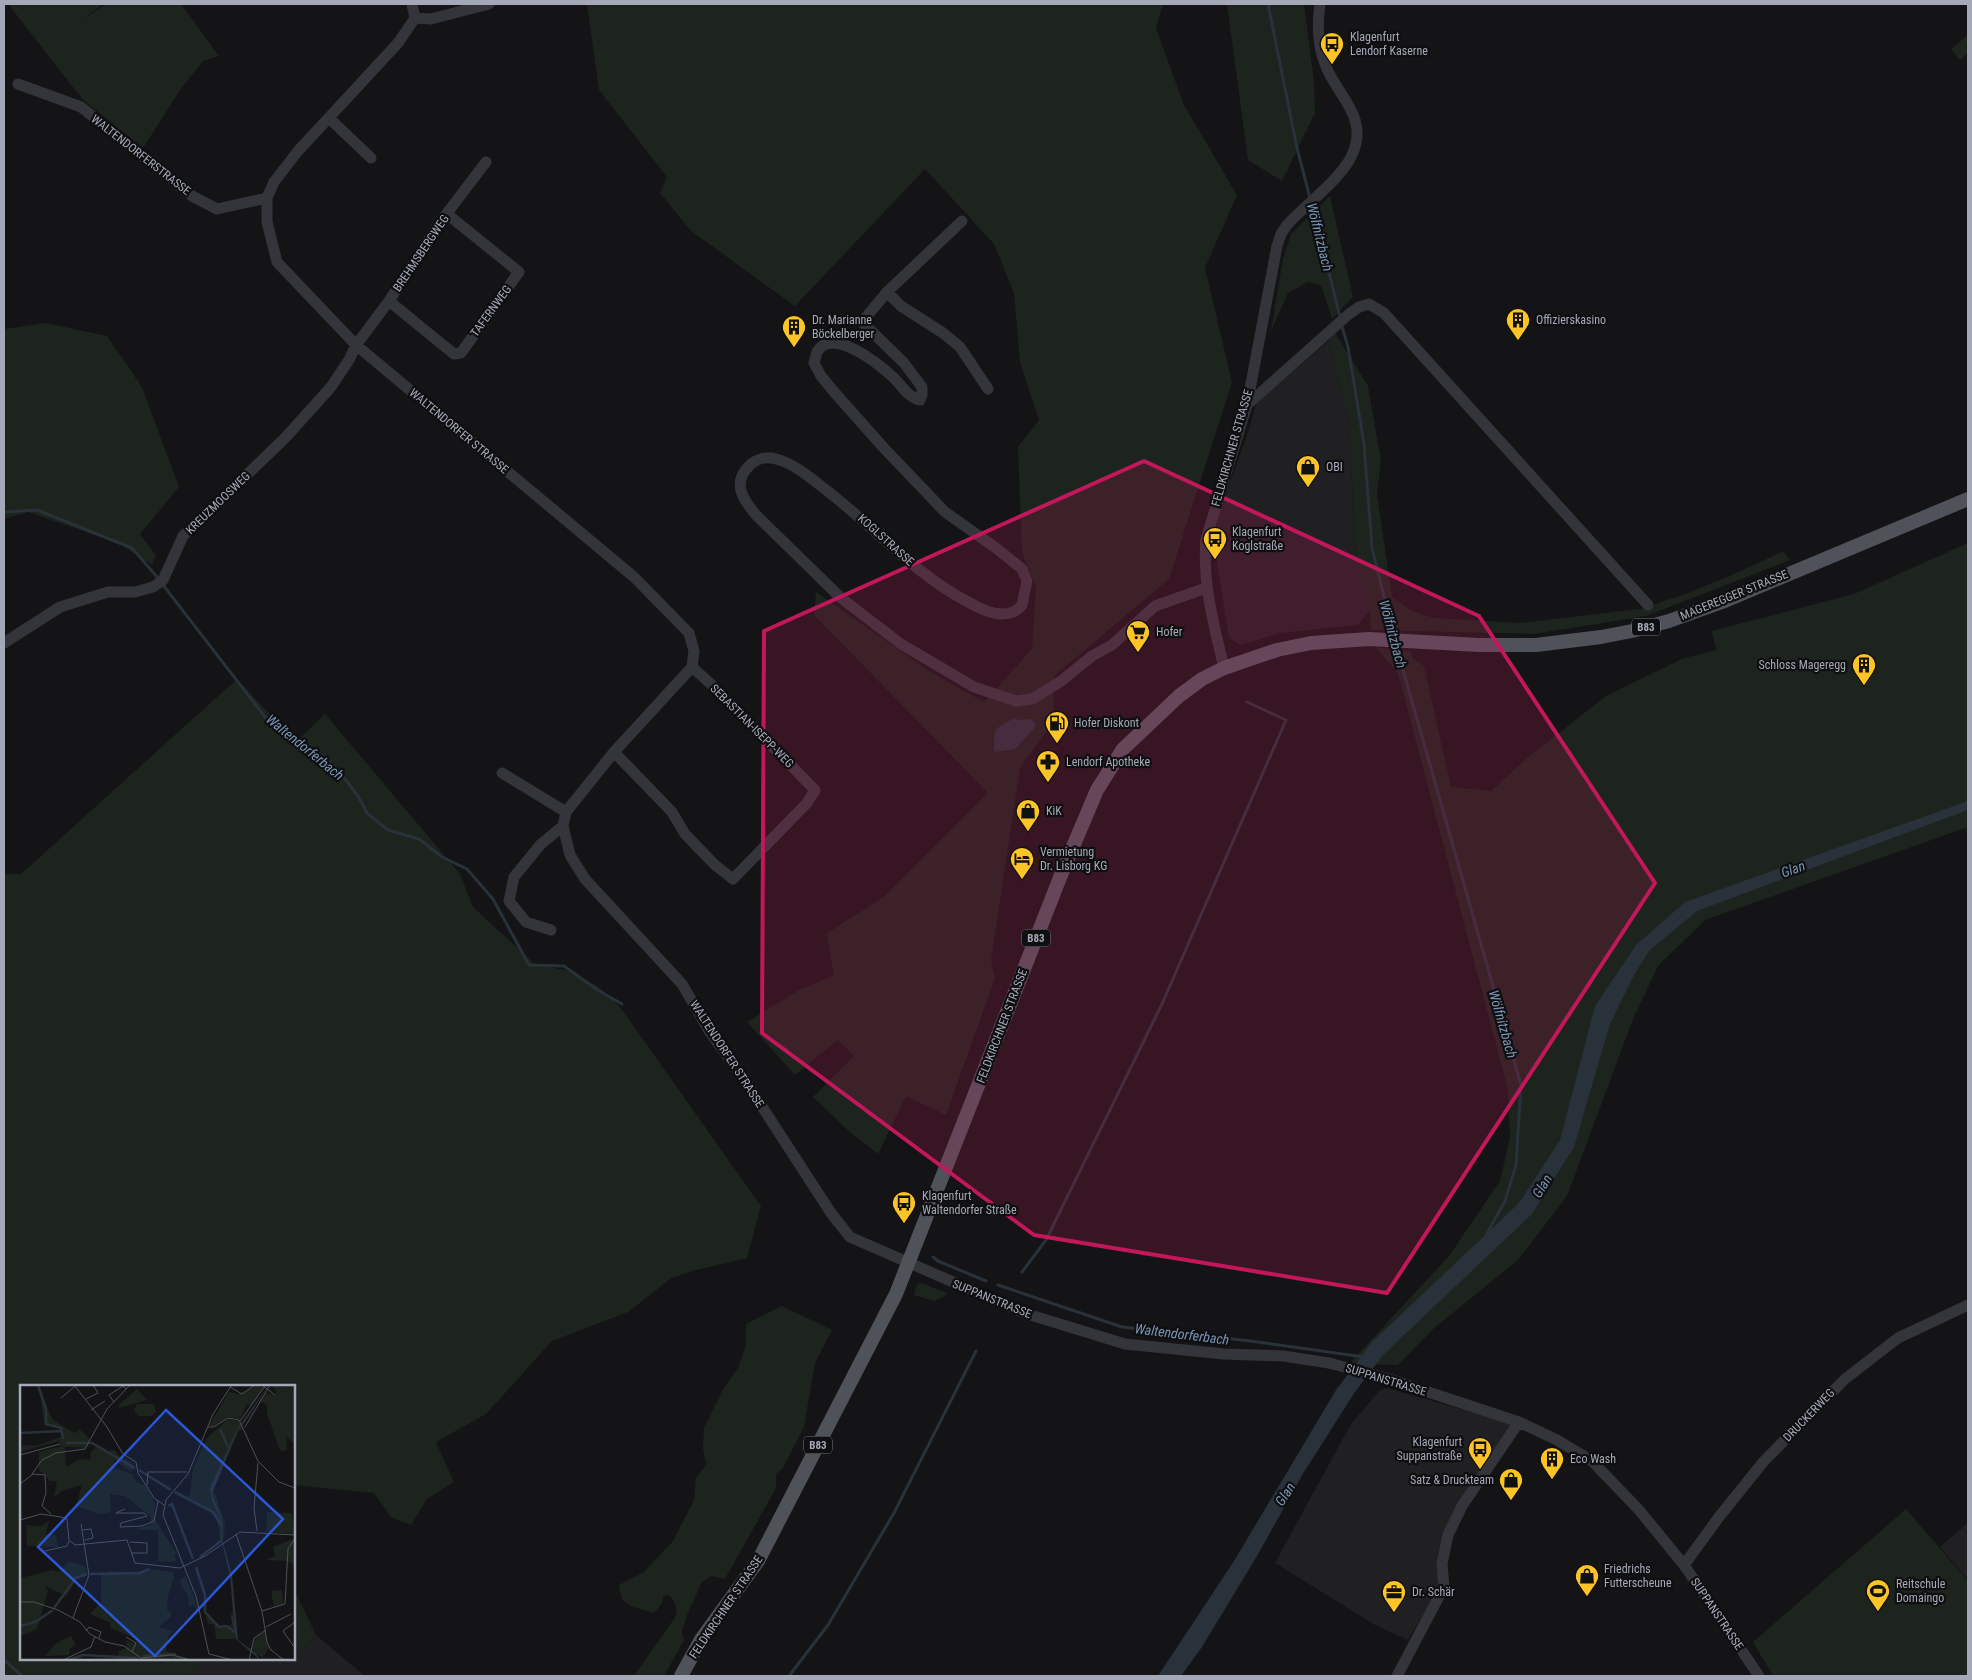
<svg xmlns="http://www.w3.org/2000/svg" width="1972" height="1680" viewBox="0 0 1972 1680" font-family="'Roboto Condensed',sans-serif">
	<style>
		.built { fill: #202023 }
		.green { fill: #1c241d }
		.water { fill: #29313a }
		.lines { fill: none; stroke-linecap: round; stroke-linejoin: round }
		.stream { stroke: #29313a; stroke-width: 3 }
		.minor { stroke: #34353b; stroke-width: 11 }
		.major { stroke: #50525a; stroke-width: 14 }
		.marked { fill: #c2185b; fill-opacity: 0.2; stroke: #c2185b; stroke-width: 4; stroke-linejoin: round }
		.labels { text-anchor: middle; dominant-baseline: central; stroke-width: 4.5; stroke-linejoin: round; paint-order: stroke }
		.shield { fill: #0f0f11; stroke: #787b85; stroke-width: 1 }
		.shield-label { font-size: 11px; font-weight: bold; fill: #a5a9b7 }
		.poi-label { font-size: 12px; fill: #a5a9b7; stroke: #0f0f11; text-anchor: start }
		.street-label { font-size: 12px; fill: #a5a9b7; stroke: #0f0f11 }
		.water-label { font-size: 14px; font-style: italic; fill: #7994b4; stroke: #0f0f11 }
		.inset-river { fill: none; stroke: #29313a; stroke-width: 2.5 }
		.inset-road { fill: none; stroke: #4e5056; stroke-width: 1 }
		.view { fill: #2b57d5; fill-opacity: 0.15; stroke: #2b57d5; stroke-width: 2.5 }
		.inset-edge { fill: none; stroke: #a5a9b7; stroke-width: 2.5 }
	</style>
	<rect width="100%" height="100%" fill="#141416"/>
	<path class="built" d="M1328,341L1349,423L1356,557L1370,611L1358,625L1280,633L1240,645L1229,638L1215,550L1217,518L1248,433L1256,404Z
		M1386,1388L1514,1424L1461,1504L1439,1588L1408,1640L1375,1625L1275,1563L1351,1424L1380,1390Z
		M1968,1523V1580L1940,1547Z
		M316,1635L365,1676H186L209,1659H294V1652L298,1654Z"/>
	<path class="green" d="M8,4H103L81,21L106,4H181L219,56L203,61L180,90L143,148L83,100Z
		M587,4H1163L1156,28L1184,105L1237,195L1205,268L1232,382L1169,579L1054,676L1053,722L1020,768L991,960L995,978L946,1115L906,1096L878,1154L850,1132L813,1097L854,1056L838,1040L795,1075L747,1022L799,990L834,975L827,933L884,897L988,793L814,615L816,592L929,671L984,702L1032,649L1036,587L1022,552L1018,447L1039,420L1020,362L1014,293L994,244L925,169L795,306L691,231L660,193L667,177L599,90Z
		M1227,4H1304L1314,81L1315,113L1282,181L1248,160Z
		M1968,35V53L1960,60L1951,49Z
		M1330,196L1353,297L1332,319L1321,285L1308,282L1288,293L1271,331L1283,259L1291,234Z
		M46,323L107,336L142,387L179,487L140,534L156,556L152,565L118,543L28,512L4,519V329Z
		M1335,333L1368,386L1381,461L1377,494L1392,597L1412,611L1434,618L1520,623L1648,608C1661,600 1674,599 1688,593C1720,580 1752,567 1783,551L1790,560L1646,616L1534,634L1371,630L1370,611L1356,557L1349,423L1328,341Z
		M1968,543V827L1705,920L1658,966L1633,1019L1567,1196L1518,1260L1433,1329L1398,1365L1349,1364L1449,1256L1500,1181L1510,1138L1508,1090L1398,673L1375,647L1410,651L1413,658L1424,666L1451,787L1491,791L1526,759L1606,696L1684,658L1717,650L1711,631L1854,594Z
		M237,679L296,742L325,714L460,874L473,907L535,964L573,972L600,988L620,1007L761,1206L747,1258L692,1271L670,1279L628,1312L552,1341L486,1414L436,1442L454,1482L427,1499L411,1525L391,1517L374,1493L294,1485V1386H21V1659H209L186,1676H4V874H21Z
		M921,1283L947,1293L943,1297L934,1301L914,1295L917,1285Z
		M782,1306L832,1330L815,1363L804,1427L783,1468L776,1474V1488L725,1579L712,1576L702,1582L687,1615L682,1632L684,1640L664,1676H634L676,1616C677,1607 676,1602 669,1595L663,1596L662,1603L654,1613L633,1607L622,1600L619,1585L644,1572L673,1541L694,1500L696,1478L706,1465L703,1448L704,1428L722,1391L739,1366L746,1344V1324Z
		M1906,1509L1968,1581V1676H1773L1753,1642Z
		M294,1589L316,1635L298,1654L294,1652Z"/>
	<path class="water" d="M1013,719L1022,720L1031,719L1035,723V727L1015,749L994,752C995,732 991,729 1013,719Z
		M1968,801V810L1697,911L1649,951L1634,975L1610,1024L1574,1147L1532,1214L1383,1355L1355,1392L1304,1472L1257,1556L1202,1647L1181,1676H1158L1234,1561L1336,1390L1372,1342L1519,1203L1560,1140L1595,1006L1636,945L1685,902Z"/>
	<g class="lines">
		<path class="stream" d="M1268,4L1297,148L1310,198
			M1312,204L1340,317
			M1341,323L1348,347L1364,444L1372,548L1394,637
			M4,512L37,510L132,548L158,578
			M163,585L265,717L324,757L339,771L358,796L367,813L388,830L419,839L442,857L467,869L493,899L529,965L564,966L599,991L622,1004
			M1396,645L1521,1085L1516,1165L1505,1201L1486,1235
			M933,1257L938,1261L986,1281
			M1022,1272L1046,1240L1162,1004L1286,720L1247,702
			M998,1285L1122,1327L1250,1341L1364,1357
			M4,1660L22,1676
			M789,1676L828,1625L894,1513L976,1351"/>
		<path class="minor" d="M412,4L415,18L398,43L298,151L274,182L267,198V222L277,262L356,345L634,577L689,633L694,651L692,667L614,752L566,812L563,826L570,855L585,879L682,984L708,1029L750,1088L831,1213L850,1237L1024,1313L1125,1344L1224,1354L1283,1356L1329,1363L1386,1378L1519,1422L1557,1440L1592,1461L1639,1510L1684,1565L1759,1676
			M415,18L431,19L489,4
			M18,84L81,107L192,196L217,209L267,198
			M329,118L371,158
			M962,221L887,292L862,322L904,363L922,387V395L920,400C909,398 902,386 894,378C881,366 832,325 817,352C816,355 815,360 814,363L821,376L835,393L883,447L945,512L996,548L1022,569L1027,581L1022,605C1020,607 1016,611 1013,612C999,618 982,610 970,603C917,576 877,530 830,493C814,481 796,464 776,459C766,456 756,459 749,466C731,484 744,501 757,516L841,598L901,644L974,687L1016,701L1032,699L1060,682L1092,656L1112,645L1155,606L1206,588
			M887,292L901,306L943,333L960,347L988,389
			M389,301L454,354L461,353L519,272L447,214
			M1247,405L1349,314L1359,307L1369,304L1384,313L1648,605
			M4,643L60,607L108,592H135L153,587L163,580L183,536L285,438L331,387L349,360L356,345L389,301L438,225L486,162
			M1224,668C1214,625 1202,583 1206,539L1247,405L1277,246L1281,234L1287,225C1305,205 1342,178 1352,155C1370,117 1336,95 1325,64C1317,44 1317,25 1320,4
			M614,752L672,812L685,834L715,865L733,879L807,803L815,790L713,686L692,667
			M502,773L566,812
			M551,930L526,922L509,901L514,877L541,844L563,826
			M1684,1565L1719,1517L1764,1461L1845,1379L1898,1338L1968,1305
			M1397,1676L1444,1587L1442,1564L1448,1535L1462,1506L1519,1422"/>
		<path class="major" d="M681,1676L702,1638L758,1561L896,1294L1061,875L1097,790L1123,749L1179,696L1202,679L1224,668L1277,650L1311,643L1369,639L1479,645H1536L1601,637L1632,631L1669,621L1722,602L1968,499"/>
	</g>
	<path class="marked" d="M1144,461L1479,616L1655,883L1387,1293L1034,1235L762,1033L764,631Z"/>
	<defs>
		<g id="bus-pin" transform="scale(1.25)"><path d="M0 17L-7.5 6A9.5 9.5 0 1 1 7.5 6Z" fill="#fcc426" stroke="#0f0f11"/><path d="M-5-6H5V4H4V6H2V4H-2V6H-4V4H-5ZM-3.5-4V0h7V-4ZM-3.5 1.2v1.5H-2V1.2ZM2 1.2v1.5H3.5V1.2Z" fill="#111"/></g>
		<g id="building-pin" transform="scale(1.25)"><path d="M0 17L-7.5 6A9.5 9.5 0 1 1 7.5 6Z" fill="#fcc426" stroke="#0f0f11"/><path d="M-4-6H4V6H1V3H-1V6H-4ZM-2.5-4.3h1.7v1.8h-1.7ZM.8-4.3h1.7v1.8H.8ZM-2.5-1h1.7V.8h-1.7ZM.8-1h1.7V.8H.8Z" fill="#111"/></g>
		<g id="shop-pin" transform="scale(1.25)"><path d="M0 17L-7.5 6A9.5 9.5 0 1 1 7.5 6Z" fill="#fcc426" stroke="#0f0f11"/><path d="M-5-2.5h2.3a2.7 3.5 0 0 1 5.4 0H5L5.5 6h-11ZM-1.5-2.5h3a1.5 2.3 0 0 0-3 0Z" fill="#111"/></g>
		<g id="supermarket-pin" transform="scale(1.25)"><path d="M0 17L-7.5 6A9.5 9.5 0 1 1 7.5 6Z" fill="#fcc426" stroke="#0f0f11"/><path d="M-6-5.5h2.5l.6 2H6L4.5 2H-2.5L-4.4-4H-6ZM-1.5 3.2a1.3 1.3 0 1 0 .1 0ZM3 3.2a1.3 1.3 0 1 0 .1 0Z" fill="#111"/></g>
		<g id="fuel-pin" transform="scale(1.25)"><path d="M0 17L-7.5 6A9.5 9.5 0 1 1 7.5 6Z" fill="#fcc426" stroke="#0f0f11"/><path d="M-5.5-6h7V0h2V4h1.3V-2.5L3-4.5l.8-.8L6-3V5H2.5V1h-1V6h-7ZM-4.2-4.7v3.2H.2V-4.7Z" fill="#111"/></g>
		<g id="pharmacy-pin" transform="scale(1.25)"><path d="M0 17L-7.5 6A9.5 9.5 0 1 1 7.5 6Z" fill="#fcc426" stroke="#0f0f11"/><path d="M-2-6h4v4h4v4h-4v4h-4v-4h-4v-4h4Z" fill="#111"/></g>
		<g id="hotel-pin" transform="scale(1.25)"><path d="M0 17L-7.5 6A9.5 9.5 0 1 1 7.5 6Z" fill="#fcc426" stroke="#0f0f11"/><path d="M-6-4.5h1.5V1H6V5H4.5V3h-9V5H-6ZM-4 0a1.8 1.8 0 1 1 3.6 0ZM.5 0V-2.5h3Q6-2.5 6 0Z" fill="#111"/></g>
		<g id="stadium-pin" transform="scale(1.25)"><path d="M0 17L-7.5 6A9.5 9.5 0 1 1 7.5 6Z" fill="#fcc426" stroke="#0f0f11"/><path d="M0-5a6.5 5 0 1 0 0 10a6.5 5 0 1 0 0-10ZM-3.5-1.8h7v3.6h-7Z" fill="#111"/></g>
		<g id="office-pin" transform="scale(1.25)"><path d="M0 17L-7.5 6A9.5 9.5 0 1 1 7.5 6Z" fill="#fcc426" stroke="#0f0f11"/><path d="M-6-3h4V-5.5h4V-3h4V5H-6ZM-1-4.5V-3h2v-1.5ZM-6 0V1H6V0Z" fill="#111"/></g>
	</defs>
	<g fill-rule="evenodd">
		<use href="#bus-pin" x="1332" y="44"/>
		<use href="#building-pin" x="1518" y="320"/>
		<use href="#building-pin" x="794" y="327"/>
		<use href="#shop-pin" x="1308" y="467"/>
		<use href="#bus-pin" x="1215" y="539"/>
		<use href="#supermarket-pin" x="1138" y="632"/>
		<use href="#building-pin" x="1864" y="665"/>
		<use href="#fuel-pin" x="1057" y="723"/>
		<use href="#pharmacy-pin" x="1048" y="762"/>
		<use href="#shop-pin" x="1028" y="811"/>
		<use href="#hotel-pin" x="1022" y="859"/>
		<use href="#bus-pin" x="904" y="1203"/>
		<use href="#bus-pin" x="1480" y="1449"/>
		<use href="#building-pin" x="1552" y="1459"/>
		<use href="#shop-pin" x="1511" y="1480"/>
		<use href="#shop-pin" x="1587" y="1576"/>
		<use href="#stadium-pin" x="1878" y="1591"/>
		<use href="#office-pin" x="1394" y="1592"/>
	</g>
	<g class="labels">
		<g class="shield">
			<rect x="1632" y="618.5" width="28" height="17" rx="4"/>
			<rect x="1022" y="929.5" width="28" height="17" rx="4"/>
			<rect x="804" y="1436.5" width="28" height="17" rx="4"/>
		</g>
		<g class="shield-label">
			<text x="1646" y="627">B83</text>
			<text x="1036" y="938">B83</text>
			<text x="818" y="1445">B83</text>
		</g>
		<g class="poi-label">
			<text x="1350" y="37">Klagenfurt<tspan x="1350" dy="14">Lendorf Kaserne</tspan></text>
			<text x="812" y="320">Dr. Marianne<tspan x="812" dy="14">Böckelberger</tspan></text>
			<text x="1536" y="320">Offizierskasino</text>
			<text x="1326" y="467">OBI</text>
			<text x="1232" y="532">Klagenfurt<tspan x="1232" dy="14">Koglstraße</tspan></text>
			<text x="1156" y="632">Hofer</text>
			<text x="1846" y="665" text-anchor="end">Schloss Mageregg</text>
			<text x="1074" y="723">Hofer Diskont</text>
			<text x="1066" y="762">Lendorf Apotheke</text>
			<text x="1046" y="811">KiK</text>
			<text x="1040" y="852">Vermietung<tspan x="1040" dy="14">Dr. Lisborg KG</tspan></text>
			<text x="922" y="1196">Klagenfurt<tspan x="922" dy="14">Waltendorfer Straße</tspan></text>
			<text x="1462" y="1442" text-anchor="end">Klagenfurt<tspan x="1462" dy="14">Suppanstraße</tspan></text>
			<text x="1570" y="1459">Eco Wash</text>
			<text x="1494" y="1480" text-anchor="end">Satz &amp; Druckteam</text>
			<text x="1604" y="1569">Friedrichs<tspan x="1604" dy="14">Futterscheune</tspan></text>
			<text x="1896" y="1584">Reitschule<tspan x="1896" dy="14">Domaingo</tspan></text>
			<text x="1412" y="1592">Dr. Schär</text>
		</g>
		<g class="street-label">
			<text transform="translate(141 155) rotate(38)">WALTENDORFERSTRASSE</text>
			<text transform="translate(421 253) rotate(-56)">BREHMSBERGWEG</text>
			<text transform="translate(491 311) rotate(-54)">TAFERNWEG</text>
			<text transform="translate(459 431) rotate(40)">WALTENDORFER STRASSE</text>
			<text transform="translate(1232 448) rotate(-74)">FELDKIRCHNER STRASSE</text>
			<text transform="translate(218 503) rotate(-44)">KREUZMOOSWEG</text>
			<text transform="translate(886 540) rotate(42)">KOGLSTRASSE</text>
			<text transform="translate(1734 595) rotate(-22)">MAGEREGGER STRASSE</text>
			<text transform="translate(752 726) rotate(45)">SEBASTIAN-ISEPP-WEG</text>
			<text transform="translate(1002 1026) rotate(-69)">FELDKIRCHNER STRASSE</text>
			<text transform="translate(727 1054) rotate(57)">WALTENDORFER STRASSE</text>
			<text transform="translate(992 1299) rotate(22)">SUPPANSTRASSE</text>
			<text transform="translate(1386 1380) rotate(17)">SUPPANSTRASSE</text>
			<text transform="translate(1809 1415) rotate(-46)">DRUCKERWEG</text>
			<text transform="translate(726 1607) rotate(-56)">FELDKIRCHNER STRASSE</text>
			<text transform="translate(1717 1614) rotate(56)">SUPPANSTRASSE</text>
		</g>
		<g class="water-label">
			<text transform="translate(1320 237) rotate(76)">Wölfnitzbach</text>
			<text transform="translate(1393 634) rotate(75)">Wölfnitzbach</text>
			<text transform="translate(305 747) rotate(39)">Waltendorferbach</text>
			<text transform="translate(1793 869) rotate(-20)">Glan</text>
			<text transform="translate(1503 1024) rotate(74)">Wölfnitzbach</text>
			<text transform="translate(1542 1186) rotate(-59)">Glan</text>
			<text transform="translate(1182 1334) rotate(7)">Waltendorferbach</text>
			<text transform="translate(1285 1494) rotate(-57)">Glan</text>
		</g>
	</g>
	<g transform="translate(20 1385)">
		<rect width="275" height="275" fill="#141416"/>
		<path d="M251,0H275V60L266,51L267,65L260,66L247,28V19L240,17L246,8L255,10L257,6ZM237,1L243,3L232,21L227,19L220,34L208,32L195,41H189L209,7L219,9ZM117,4L127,15L98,23L100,19ZM20,8L33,35L55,48L60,45L65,49L70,55L65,63L41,61L39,56L0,67L3,60L15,61L42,52L38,42L24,38ZM117,19H134L136,27L132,31H118L114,25ZM208,34L218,36L224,44L219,46L193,103L205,138L204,153L201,157L196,131L153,108L157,106L167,112L170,110L173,84L186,54ZM45,60L46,82L59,74L70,75L71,67L77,61L87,66L95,65L99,71L112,78L114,85L110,86L95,75L93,79L95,83L112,89L115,96L125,101L135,118L134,133L157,169L154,170L156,176L147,177L145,171V177L138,176V145H114L131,139V132L105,111L90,109L91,127L79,129L56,121L62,100L44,105L34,112L37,96H30L19,85V67ZM247,127L272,128L275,149L246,147ZM29,136L26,149L36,150L38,162L7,161L6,140L20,141ZM275,153V181L267,176L245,175L255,171L253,162ZM49,176L64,181L68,188L56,193L47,210L37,216L42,209L25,201L28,206L17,244L0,251V193L33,185L39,187ZM129,184L152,187L154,192L148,211L147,225L151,227V232L139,242L153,246L148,251L146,266L171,275H98L99,266L107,263L106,255L116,259L117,254L90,243L91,238L70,229L81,217V190H89V186L112,188ZM165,191L175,214L178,232L174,219L169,222L168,211L159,196ZM262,205L263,219L254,222L251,206ZM184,224L201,243L212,239L216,254H196L194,239H188ZM245,246L249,263L242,273L232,264L236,252ZM51,251L56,260L50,263L49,270L25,271L35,259Z" fill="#1c241d"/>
		<path d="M249,0L225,37L218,44L192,109L202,134V154L212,190L218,255L236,268L240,275L216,254L211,233L212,227L214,240L210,190L201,154V134L192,116L190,103L217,44Z" fill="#29313a"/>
		<path class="inset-river" d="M18,0L26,24V39L41,43L43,54M200,44L208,62M0,48L41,46M46,58H72L115,83M119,85L151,105M155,107L193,127L201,140M148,121L152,119L173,174M180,172L202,155M176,182L185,210V227L199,242L206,241L215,247M70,189L120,188L129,184M34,223L56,193L67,189M0,241L15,237L33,225M123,271L156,269M48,275L63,270L118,273"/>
		<path class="inset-road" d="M54,0L87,42L103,69L116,77L118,88L134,113L144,120M242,0L255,10M211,1L193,29L168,89L146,115L143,130L176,211L189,269L213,275M210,2L222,9L235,0M41,13L54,2M66,14L78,8L73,0M94,17L89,10L103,1L106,4M71,25L85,16M220,36L245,1M188,42H194L208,33L219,35L238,76L259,97L275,103M225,42L250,0M0,70L40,59M12,89L22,75L36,68L65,64L87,24L110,0M0,99L13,89L25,90L26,108L22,121L31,129M127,100L128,87H167M105,124L96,128H124L127,131L101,138L100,142L122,141L134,136L138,116M0,135L21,129L41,132L47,134L49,155L55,160L107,155L115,178L160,183L185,171L220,147L275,150M62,145L71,144L73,153L65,155M237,146L234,123L238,78M216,149L242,226L247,257L251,265L264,275M110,157L127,158V168H111M25,166L47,161L49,156M0,217H14L38,225L60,237L70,249L85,257L104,261L121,273L152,270L171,275M265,219L268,164L275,153M242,226L265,219M53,233L69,190L61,139M275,237L263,246L275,263M246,242L271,229M66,246L69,242L81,247L79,253M106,252L116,258L112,267M43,275L71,262L75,251M229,275L234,253L246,245"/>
		<path class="view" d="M146,25L263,134L135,271L18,162Z"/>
		<rect width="275" height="275" class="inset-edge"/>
	</g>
	<rect width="1972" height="1680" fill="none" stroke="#a5a9b7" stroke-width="10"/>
</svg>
